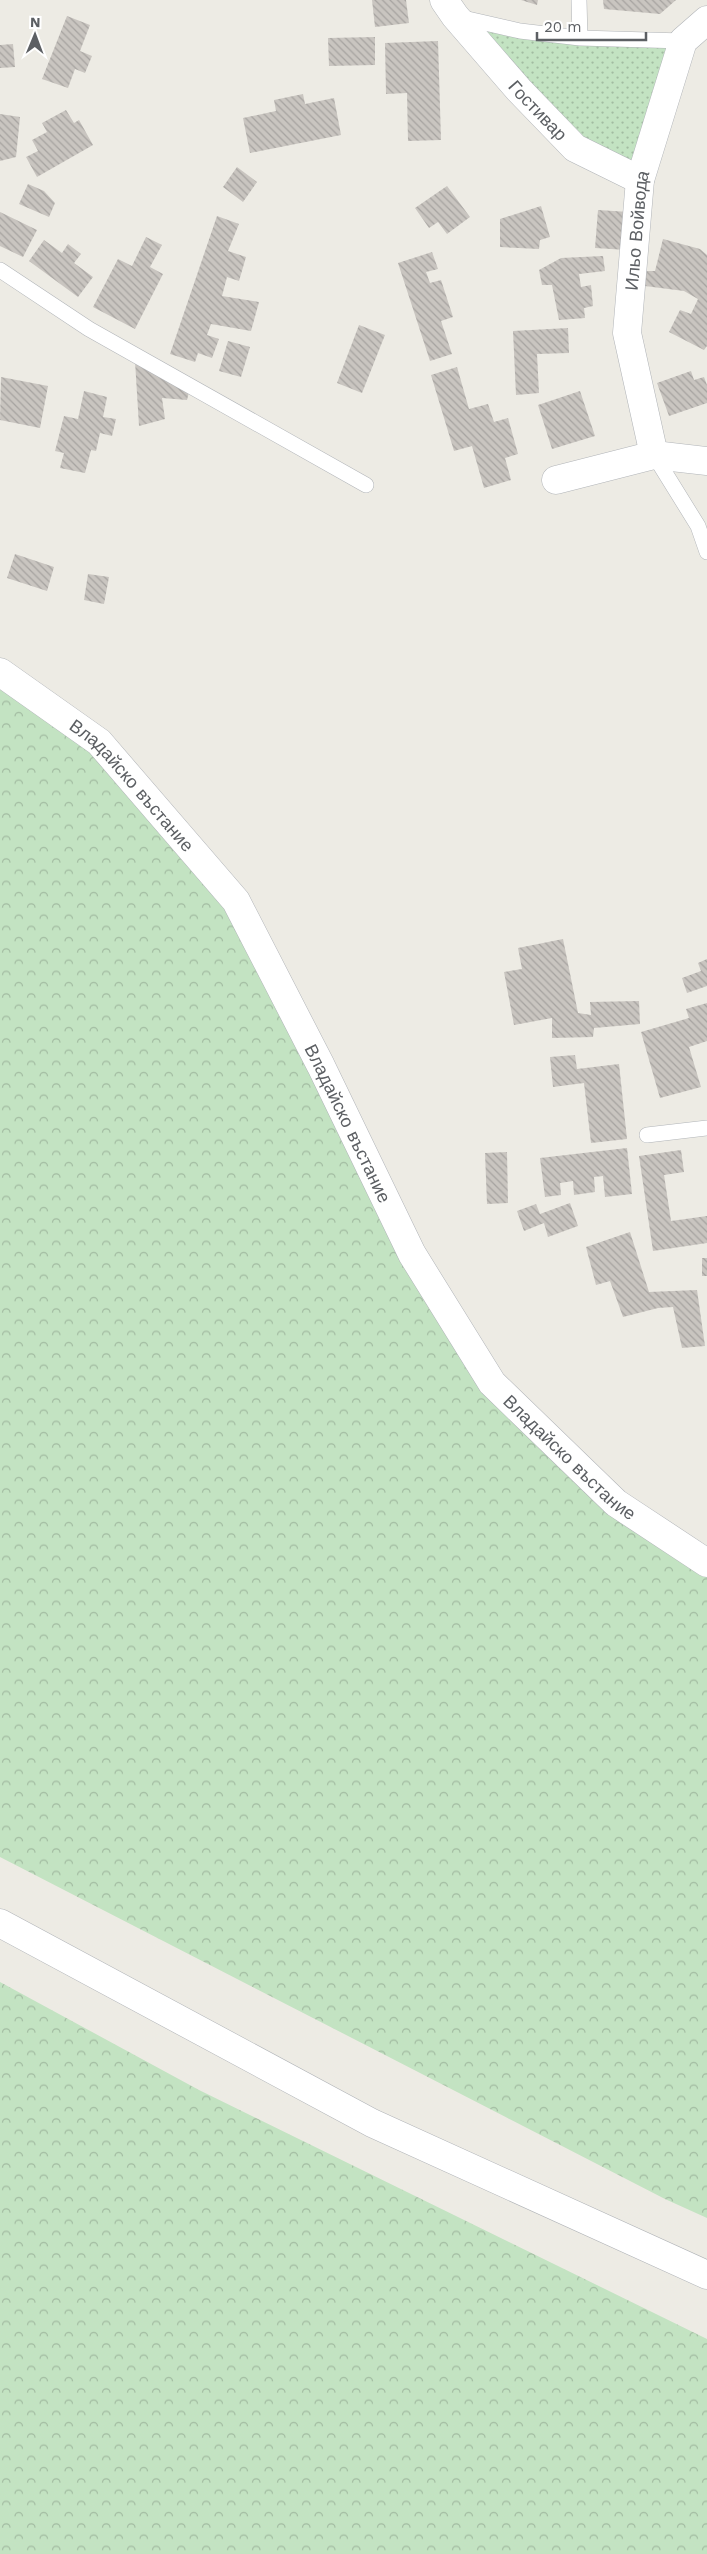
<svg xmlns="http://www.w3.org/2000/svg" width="707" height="2554" viewBox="0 0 707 2554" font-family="'Work Sans',sans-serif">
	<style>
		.grass { fill: url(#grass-dots) }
		.forest { fill: url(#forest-crowns) }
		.building { fill: url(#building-back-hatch) }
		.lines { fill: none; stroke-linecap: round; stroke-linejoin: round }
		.lane-casing { stroke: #b1b4b8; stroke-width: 16 }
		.street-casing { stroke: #b1b4b8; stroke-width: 29 }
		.lane { stroke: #fff; stroke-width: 15 }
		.street { stroke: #fff; stroke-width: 28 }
		.labels { text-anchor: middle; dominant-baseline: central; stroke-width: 5; stroke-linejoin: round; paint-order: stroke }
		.street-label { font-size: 18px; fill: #5c5f63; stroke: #fff }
	</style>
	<defs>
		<pattern id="grass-dots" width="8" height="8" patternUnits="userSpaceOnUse" patternTransform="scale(1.25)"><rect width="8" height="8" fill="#c3e3c2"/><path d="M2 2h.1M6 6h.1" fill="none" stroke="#a2bba1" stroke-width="1.8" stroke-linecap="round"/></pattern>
		<pattern id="forest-crowns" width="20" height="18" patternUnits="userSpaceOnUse" patternTransform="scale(1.25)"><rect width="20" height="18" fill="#c3e3c2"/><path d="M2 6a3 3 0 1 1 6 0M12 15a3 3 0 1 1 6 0" fill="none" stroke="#a2bba1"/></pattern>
		<pattern id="building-back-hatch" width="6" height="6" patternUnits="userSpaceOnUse" patternTransform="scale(1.25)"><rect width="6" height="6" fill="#c9c5c0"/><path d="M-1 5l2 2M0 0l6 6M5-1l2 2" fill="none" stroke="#a6a3a0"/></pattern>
	</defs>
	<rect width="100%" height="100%" fill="#edebe4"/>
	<path class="grass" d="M455,16L520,31L683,41L640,180L575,148Z"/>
	<path class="forest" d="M0,672L99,742L236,901L492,1383L707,1563V2218L665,2199L0,1857Z
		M0,1982L199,2090L707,2339V2554H0Z"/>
	<path class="building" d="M372,0H406L409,23L375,27Z
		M521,0H538L537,5Z
		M603,0H676L660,14L604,9Z
		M67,16L90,25L80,51L92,56L85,73L75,69L68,88L42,79Z
		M375,37V65L329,66L328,38Z
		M438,41L441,140L408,141L407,93L386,94L385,43Z
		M13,44L15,67L0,68V45Z
		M303,94L305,104L334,98L341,135L250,153L243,118L276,111L274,100Z
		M66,110L74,123L79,120L93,145L37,177L26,157L38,151L32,140L47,132L42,123Z
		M0,114L20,117L16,157L0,161Z
		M237,167L257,182L243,202L223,187Z
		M28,184L44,191L55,203L49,217L19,204Z
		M447,186L470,217L447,234L438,222L429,228L415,208Z
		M541,206L550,237L540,240L539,249L500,247V219Z
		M598,210L629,212L627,250L595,248Z
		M0,212L37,230L23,257L0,246Z
		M217,216L239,224L228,251L246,257L239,281L227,277L222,296L259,302L251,331L211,324L207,335L219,339L212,358L198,353L195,362L170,354Z
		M146,237L162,245L150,267L163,274L135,329L93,307L118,259L132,266Z
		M663,239L700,249L707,255V346L704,350L669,332L680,310L691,314L698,299L684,291L645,286V271H655Z
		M44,240L62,253L68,244L81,254L74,263L93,277L78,297L29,261Z
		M432,252L438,269L426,272L430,283L441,280L453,317L441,321L452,354L430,361L398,263Z
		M603,256L605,271L579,274L581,287L591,285L593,306L584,308L585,318L559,320L552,285H542L539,270L561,258Z
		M359,325L385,335L362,393L337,383Z
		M568,328L569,353L537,354L539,393L516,395L513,331Z
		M228,341L250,347L241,377L219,371Z
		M135,361L191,384L187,400L162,398L165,419L139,426Z
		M457,367L469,409L488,404L494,422L508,418L518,454L505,458L511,480L484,488L472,446L454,451L431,375Z
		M691,371L694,380L704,377L707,385V403L669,416L657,383Z
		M1,377L48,386L40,428L0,420Z
		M84,391L107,397L103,417L116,419L112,436L100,433L96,451L91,450L85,473L60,468L64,453L55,451L64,416L78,419Z
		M580,391L595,436L552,449L538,405Z
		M15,554L54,567L47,591L7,578Z
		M88,574L109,577L104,604L84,600Z
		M563,939L578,1013L591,1015L590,1002L639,1001L640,1024L594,1028L593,1037L552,1038V1018L514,1025L504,972L522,969L518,948Z
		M707,959V986L687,993L682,978L701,971L698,963Z
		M707,1003V1041L689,1047L701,1087L660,1098L641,1032L689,1018L686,1009Z
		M575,1055L577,1069L619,1064L627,1139L591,1143L584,1083L553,1087L550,1057Z
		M627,1148L632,1194L605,1197L603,1176L594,1177L595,1192L574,1195L573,1181L560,1183L561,1195L545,1197L540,1158Z
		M681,1150L684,1172L664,1175L671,1221L707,1216V1243L653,1251L639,1156Z
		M507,1152L508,1203L487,1204L485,1153Z
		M570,1203L578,1226L548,1237L544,1223L524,1231L517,1211L536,1204L540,1214Z
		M630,1232L649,1292L697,1290L705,1346L682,1348L673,1307L658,1308L623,1317L610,1281L596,1285L586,1247Z
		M702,1258H707V1276H702Z"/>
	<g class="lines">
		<g class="lane-casing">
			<path id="lane" d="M579,0L580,38
				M459,17L520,31L580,38L683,41
				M0,270L89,329L366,485
				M654,455L698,526L707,552
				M647,1135L707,1128"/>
		</g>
		<g class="street-casing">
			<g id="street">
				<path id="s1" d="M444,0L455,16L519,90L575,148L640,180"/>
				<path id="s2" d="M654,455L627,333L640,180L683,41L707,20"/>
				<path d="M556,480L654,455L707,461"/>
				<path id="s3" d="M0,672L99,742L236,901L321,1066L412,1254L492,1383L616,1503L707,1563"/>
				<path d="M0,1923L372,2123L707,2275"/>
			</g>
		</g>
		<use href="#lane" class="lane"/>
		<use href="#street" class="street"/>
	</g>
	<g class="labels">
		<g class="street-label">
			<text stroke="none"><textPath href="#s1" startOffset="145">Гостивар</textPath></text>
			<text stroke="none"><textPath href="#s2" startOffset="228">Ильо Войвода</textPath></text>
			<text stroke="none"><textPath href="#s3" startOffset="175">Владайско въстание</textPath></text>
			<text stroke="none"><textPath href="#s3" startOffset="580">Владайско въстание</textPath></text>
			<text stroke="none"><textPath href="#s3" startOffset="985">Владайско въстание</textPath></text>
		</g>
	</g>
	<g transform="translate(35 35) rotate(1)" stroke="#ffffff" stroke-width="4" paint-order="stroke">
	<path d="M0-4L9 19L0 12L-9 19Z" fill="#5c5f63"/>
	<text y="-8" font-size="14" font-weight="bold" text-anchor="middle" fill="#5c5f63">N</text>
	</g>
	<path d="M537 32v8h109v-8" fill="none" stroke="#5c5f63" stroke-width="2.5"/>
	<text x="544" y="32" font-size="15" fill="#5c5f63" stroke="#ffffff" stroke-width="4" paint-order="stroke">20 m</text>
</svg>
